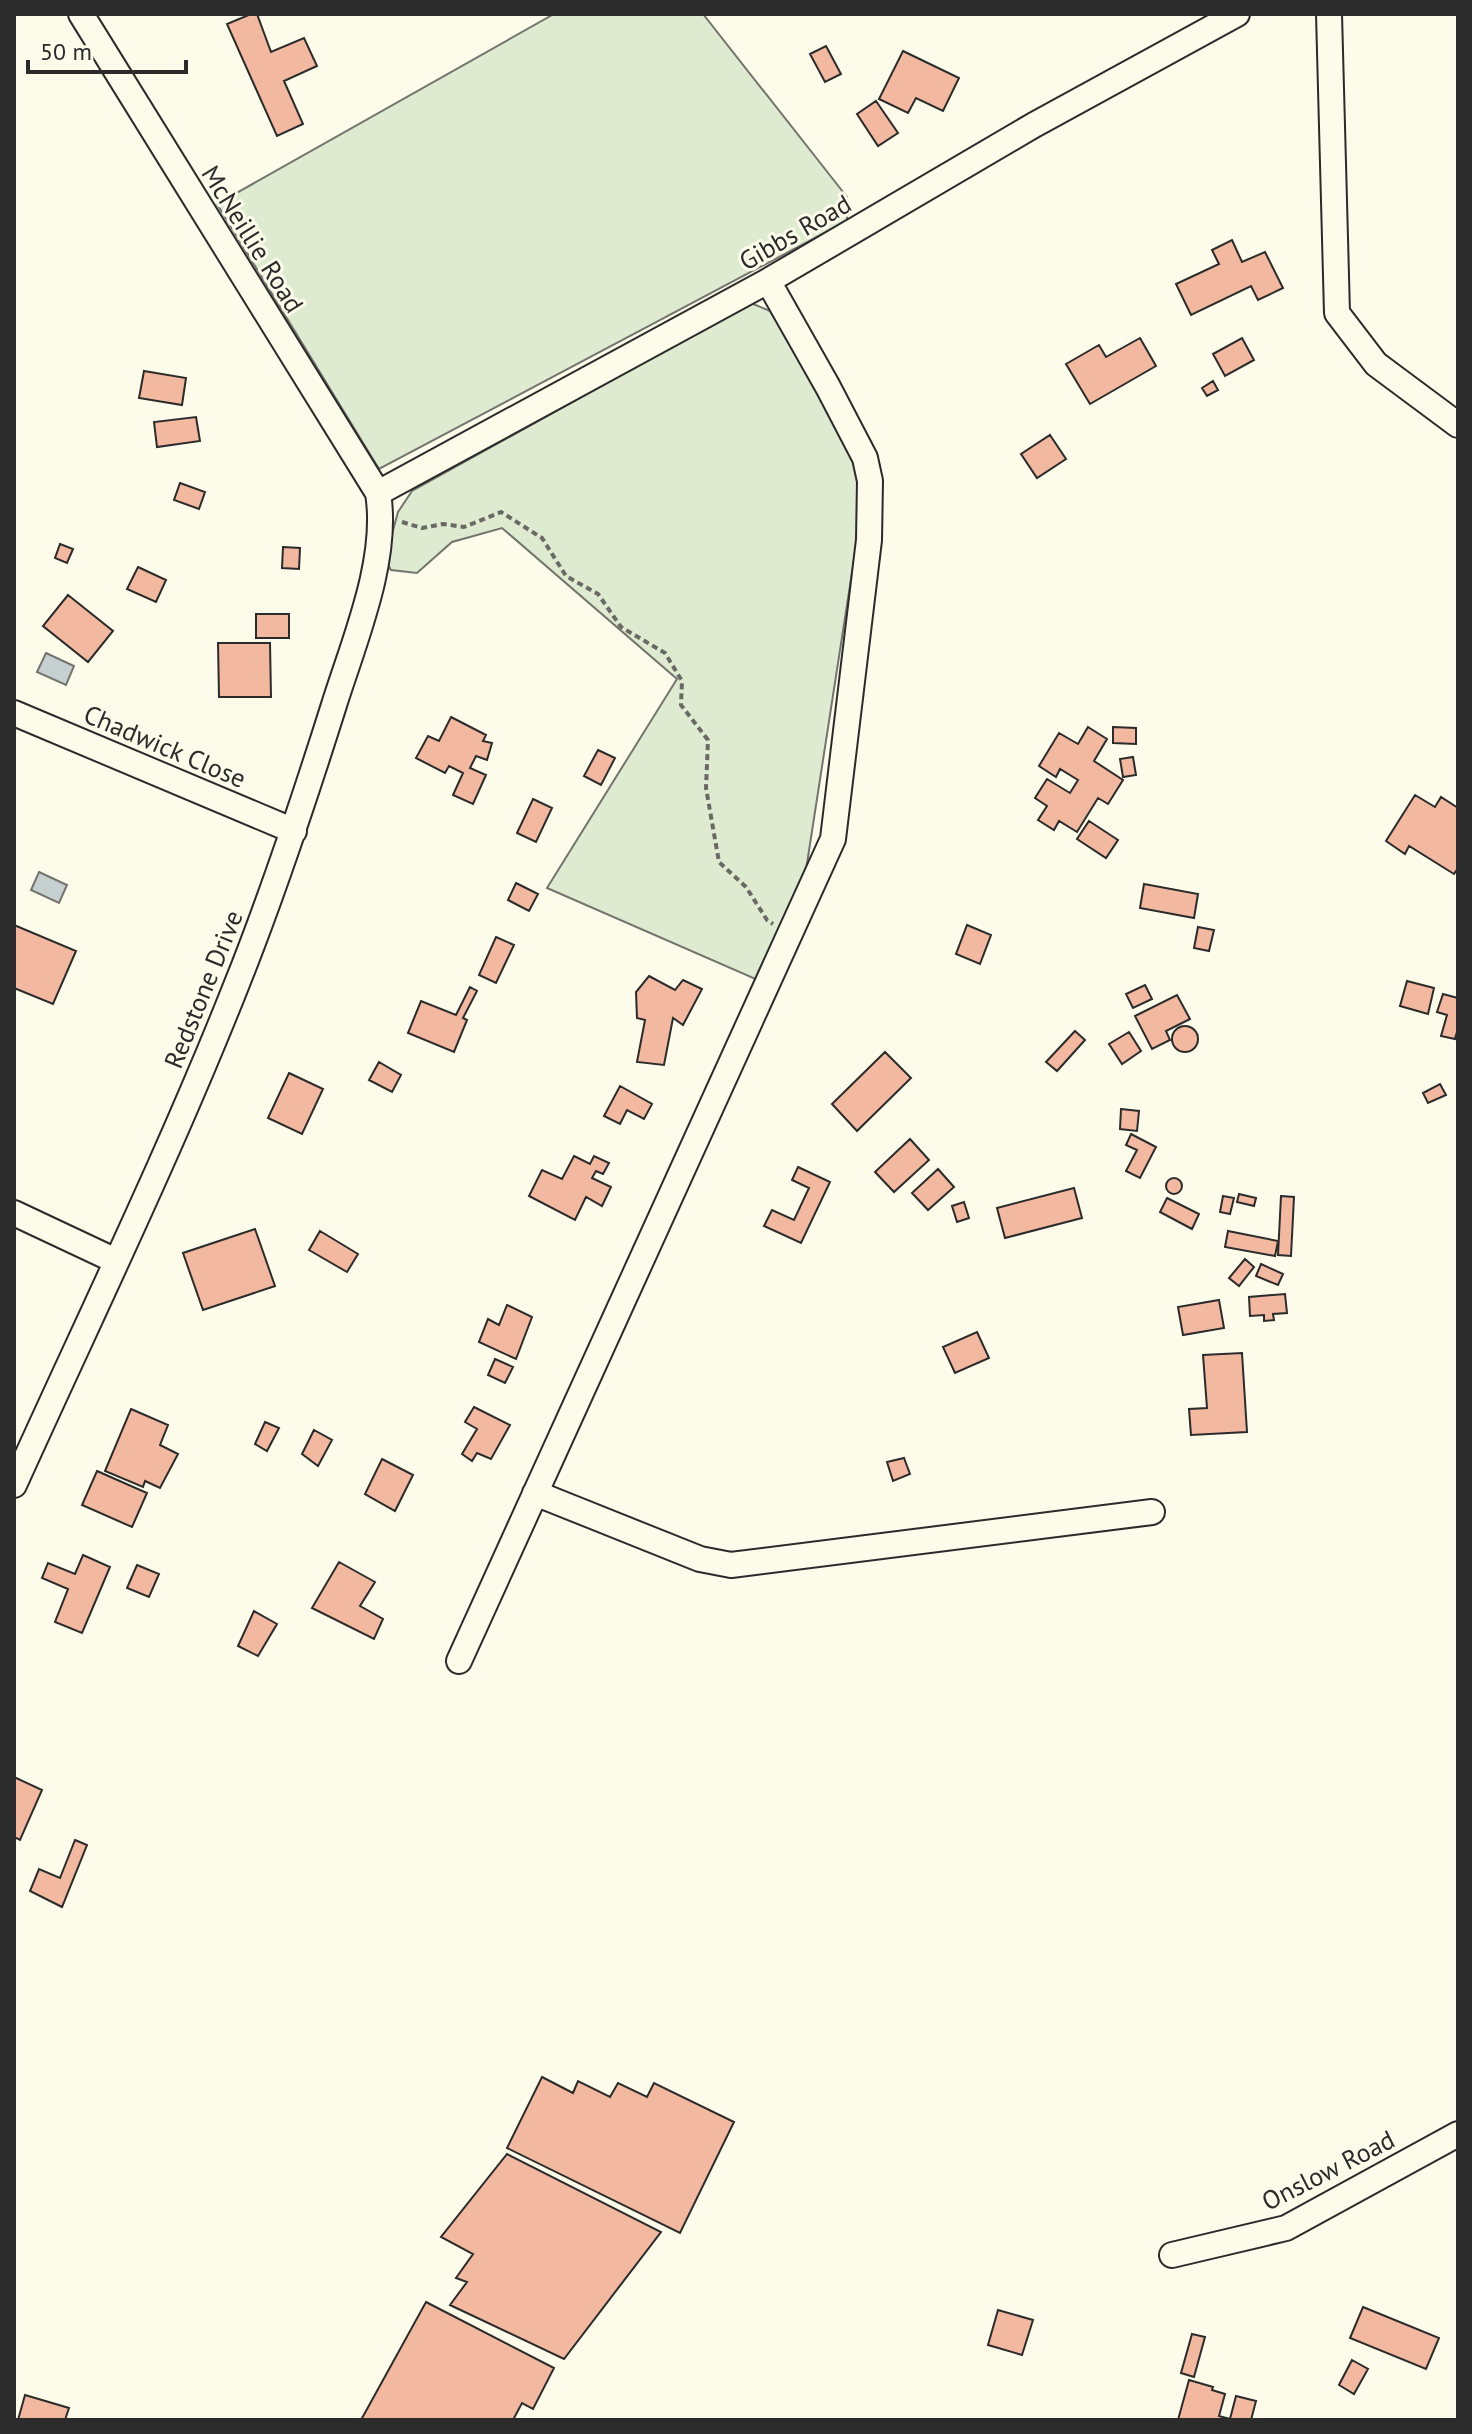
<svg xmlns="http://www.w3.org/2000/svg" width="1472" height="2434" viewBox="0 0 1472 2434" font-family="'PT Sans',sans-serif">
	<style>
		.green { fill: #deebd1; stroke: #74746e; stroke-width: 2 }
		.water { fill: #c7d0d0; stroke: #74746e; stroke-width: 2 }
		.building { fill: #f2b8a0; stroke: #2b2b2b; stroke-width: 2 }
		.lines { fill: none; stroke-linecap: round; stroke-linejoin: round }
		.minor-casing { stroke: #2b2b2b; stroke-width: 28 }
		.path { stroke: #6a6964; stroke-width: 4; stroke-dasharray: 6 4; stroke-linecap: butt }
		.minor { stroke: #fdfbea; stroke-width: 24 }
		.labels { text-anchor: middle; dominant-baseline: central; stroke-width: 6; stroke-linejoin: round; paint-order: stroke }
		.street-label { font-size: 26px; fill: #2b2b2b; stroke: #fdfbea }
	</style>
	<rect width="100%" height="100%" fill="#fdfbea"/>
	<path class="green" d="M554,14H703L847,197V221L379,469L217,204Z
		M751,303L770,311L833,411L858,465L862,508L806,870L760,981L547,888L677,679L502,528L452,542L417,573L391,570L385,560L398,512L412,491Z"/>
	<path class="water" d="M46,653L74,666L66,685L37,672Z
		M39,872L67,885L59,903L31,890Z"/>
	<path class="building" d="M251,14H257L271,52L304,38L317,66L284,81L303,124L277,136L227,24Z
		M826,46L841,74L825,82L810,54Z
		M903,51L959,78L943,111L916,98L908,113L879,99Z
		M876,101L898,133L878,146L857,114Z
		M1232,240L1242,262L1265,252L1283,288L1258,300L1251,286L1191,315L1176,284L1219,264L1212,250Z
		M1140,338L1156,366L1090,404L1066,364L1099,345L1106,357Z
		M1242,338L1254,360L1225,376L1213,354Z
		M144,371L186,378L182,405L139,398Z
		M1213,381L1218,390L1207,396L1202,388Z
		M196,417L200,441L157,447L154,422Z
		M1050,435L1066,459L1037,478L1021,454Z
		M180,483L205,492L199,509L174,500Z
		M60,544L73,549L67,563L55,558Z
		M283,547L300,548L299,569L282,568Z
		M138,567L166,580L156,602L127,589Z
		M68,595L113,631L88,662L43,626Z
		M256,614H289V638H256Z
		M218,643H270L271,697H219Z
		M451,717L486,735L483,741L492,743L487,760L476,756L470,768L486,775L473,804L453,795L463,773L449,766L445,773L416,758L428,736L439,741Z
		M1088,727L1107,739L1094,761L1123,780L1108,804L1098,798L1077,832L1059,821L1054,830L1038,820L1047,806L1035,798L1047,779L1070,793L1078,780L1060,769L1056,777L1039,766L1059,733L1078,744Z
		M1113,727L1136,728V744L1113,743Z
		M598,750L615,758L601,785L584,776Z
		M1133,757L1136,775L1123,777L1120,759Z
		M1415,795L1435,807L1441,797L1458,808V868L1454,874L1409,846L1405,854L1386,841Z
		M533,799L552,808L536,842L517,833Z
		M1089,821L1118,840L1106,858L1077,839Z
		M516,883L538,894L529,911L508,900Z
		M1144,884L1198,894L1194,918L1140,908Z
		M14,925L76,951L53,1004L14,988Z
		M967,925L991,935L980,964L956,954Z
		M1198,927L1214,930L1209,951L1194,948Z
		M496,937L514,945L496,983L479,975Z
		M649,976L675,990L683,980L702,989L683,1025L673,1018L664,1065L637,1062L645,1020L637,1018L636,992Z
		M1407,981L1434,988L1428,1014L1400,1006Z
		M1145,985L1152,999L1133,1008L1126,994Z
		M470,987L477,991L463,1018L467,1020L454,1052L408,1033L421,1001L456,1015Z
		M1443,994L1458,998V1028L1455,1039L1441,1036L1447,1015L1437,1012Z
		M1177,995L1190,1019L1166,1031L1170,1040L1152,1049L1135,1016Z
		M1172 1039a13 13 0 1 1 26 0a13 13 0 1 1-26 0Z
		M1075,1031L1085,1040L1057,1071L1046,1062Z
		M1129,1032L1141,1051L1122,1064L1109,1044Z
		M885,1052L911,1078L857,1131L832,1104Z
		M379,1062L401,1075L392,1092L369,1080Z
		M289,1073L323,1089L302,1134L268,1118Z
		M1440,1084L1446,1095L1428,1103L1423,1093Z
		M620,1086L652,1104L644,1119L627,1110L620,1124L604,1116Z
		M1121,1109L1139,1111L1137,1131L1120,1129Z
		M1131,1134L1156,1147L1140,1178L1126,1171L1137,1150L1126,1145Z
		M910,1139L929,1160L894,1192L875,1172Z
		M574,1156L590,1164L594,1156L609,1163L603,1174L596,1171L592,1178L611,1187L602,1206L586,1197L575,1220L529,1196L542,1170L562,1179Z
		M798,1167L830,1182L801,1243L764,1226L772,1210L794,1220L809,1188L792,1180Z
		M938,1169L954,1187L928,1210L912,1193Z
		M1166 1186a8 8 0 1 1 16 0a8 8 0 1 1-16 0Z
		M1074,1188L1082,1218L1005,1238L997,1208Z
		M1239,1194L1256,1198L1254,1206L1237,1202Z
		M1223,1196L1234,1198L1230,1214L1220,1212Z
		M1281,1196L1294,1197L1291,1256L1278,1255Z
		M1167,1198L1199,1214L1192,1229L1160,1212Z
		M964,1202L969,1218L957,1222L952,1206Z
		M255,1229L275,1286L203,1310L183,1253Z
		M320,1231L358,1254L347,1272L309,1250Z
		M1228,1231L1278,1241L1275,1256L1225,1247Z
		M1245,1259L1254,1267L1239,1286L1229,1278Z
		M1261,1264L1283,1274L1278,1285L1256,1276Z
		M1285,1294L1287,1313L1273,1314L1274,1320L1264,1321V1315L1250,1316L1249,1297Z
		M1219,1300L1224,1328L1183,1335L1178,1307Z
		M507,1305L532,1317L516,1359L479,1342L488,1319L499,1325Z
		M977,1332L989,1358L955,1373L943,1347Z
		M1242,1353L1247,1432L1191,1435L1189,1409L1207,1408L1203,1355Z
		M495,1359L513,1367L505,1383L488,1375Z
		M474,1407L510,1425L491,1459L477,1453L472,1461L462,1454L477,1429L465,1422Z
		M131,1409L168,1425L160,1445L178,1454L160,1488L145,1481L143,1487L105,1471Z
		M265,1422L279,1428L267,1451L255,1444Z
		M314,1430L332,1440L318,1466L302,1454Z
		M904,1458L910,1474L893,1481L887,1462Z
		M382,1459L413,1475L395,1511L365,1494Z
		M97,1471L147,1493L132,1527L82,1505Z
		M83,1555L110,1567L82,1633L55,1622L68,1589L42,1578L48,1563L75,1574Z
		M339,1562L375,1582L360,1606L383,1619L374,1639L312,1608Z
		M137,1565L159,1574L149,1597L127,1588Z
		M254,1611L277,1624L258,1656L238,1646Z
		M14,1777L42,1790L20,1840L14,1837Z
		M75,1840L87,1845L62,1907L30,1891L39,1869L60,1878Z
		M542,2077L573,2093L578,2081L610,2097L618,2083L647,2097L654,2083L734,2122L680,2233L507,2148Z
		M507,2154L661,2232L564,2359L450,2305L467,2282L456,2278L473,2254L441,2237Z
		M426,2302L554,2368L533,2409L522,2403L513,2420H361Z
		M1363,2307L1439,2338L1426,2369L1350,2338Z
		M998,2310L1033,2320L1022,2355L988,2345Z
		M1192,2334L1205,2337L1194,2377L1181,2373Z
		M1352,2360L1368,2369L1354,2394L1339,2385Z
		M1189,2380L1213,2387L1212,2390L1225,2394L1219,2416L1230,2419L1236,2396L1256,2401L1251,2420H1178Z
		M25,2395L69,2408L65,2420H18Z"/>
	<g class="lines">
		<g class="minor-casing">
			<path id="minor" d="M1329,14L1337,313L1376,364L1458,425
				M378,493L768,281L1034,125L1237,14
				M14,713L294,831
				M14,1213L116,1261
				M14,1485C89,1319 169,1155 236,986C273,894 304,800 334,705C354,641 389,560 378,493L81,14
				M535,1493L700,1559L731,1565L1152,1512
				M459,1661L833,839L869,540L870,481L865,458L828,387L768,281
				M1172,2255L1286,2228L1458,2134"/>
		</g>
		<path class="path" d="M402,522L422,528L443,524L464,527L501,512L542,538L566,576L598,594L621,627L665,653L682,681L681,705L708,740L706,788L719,862L746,887L767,920L773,924"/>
		<use href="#minor" class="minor"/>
	</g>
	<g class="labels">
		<g class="street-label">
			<text transform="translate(795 232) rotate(-30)">Gibbs Road</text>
			<text transform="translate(253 239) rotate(58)">McNeillie Road</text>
			<text transform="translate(165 746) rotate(23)">Chadwick Close</text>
			<text transform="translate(203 989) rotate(-68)">Redstone Drive</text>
			<text transform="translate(1328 2170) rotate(-27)">Onslow Road</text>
		</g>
	</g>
	<rect width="1472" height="2434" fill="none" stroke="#2b2b2b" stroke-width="32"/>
	<path d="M28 60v12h158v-12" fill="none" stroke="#2b2b2b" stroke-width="4"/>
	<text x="40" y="60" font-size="24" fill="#2b2b2b" stroke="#fdfbea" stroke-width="6" paint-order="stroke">50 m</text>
</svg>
